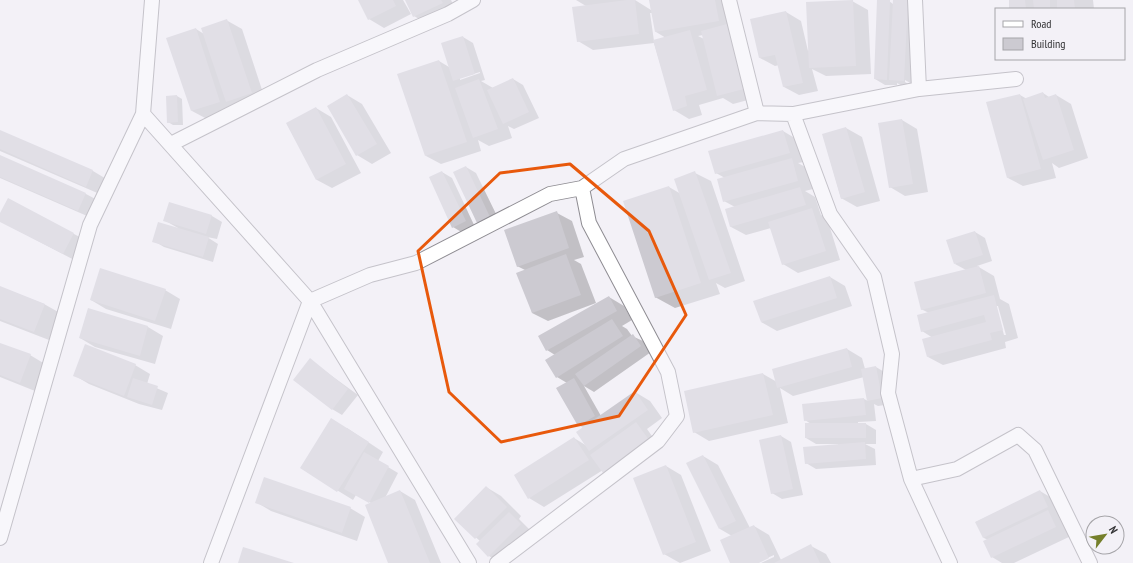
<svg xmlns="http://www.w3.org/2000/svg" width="1133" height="563" viewBox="0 0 1133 563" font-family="'PT Sans Narrow',sans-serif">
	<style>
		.shadow { fill: #0003; fill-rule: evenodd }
		.building { fill: #cccad1 }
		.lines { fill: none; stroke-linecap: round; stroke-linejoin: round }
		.minor-casing { stroke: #8e8c92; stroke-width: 16 }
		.minor { stroke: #fff; stroke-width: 14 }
		.marked { fill: none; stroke: #e8590c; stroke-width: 3; stroke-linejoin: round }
	</style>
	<rect width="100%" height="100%" fill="#f3f1f7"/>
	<path class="shadow" d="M359,0H403L411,14L384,28L369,19Z
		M406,0H451L457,12L429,25L414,16Z
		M576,0H635L651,10L650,0H728L759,97L733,104L723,98L699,105L702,115L689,119L674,110L654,43L593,50L578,41L586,6ZM650,13H652L656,32L666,38L654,41ZM703,35L704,39L698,36Z
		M894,0L923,1L919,88L905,80V82L916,89L906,88L897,83V85H885L875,79L889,1L893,4Z
		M1010,0H1093L1094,9H1010Z
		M852,1L868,10L871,74L826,76L812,69L818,91L799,95L784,87L779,65L775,66L760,58L751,20L786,12L801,21L808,51Z
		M226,20L242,29L266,102L207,119L192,111L196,29L204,34Z
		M463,37L473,43L485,80L481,81L493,88L513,79L523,85L539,118L514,129L508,126L512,138L489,146L478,140L481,151L441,164L426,156L439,61L449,67ZM480,72V73L460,80V78Z
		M1043,93L1049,97L1056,95L1071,104L1088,158L1059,168L1052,163L1056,178L1023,186L1008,178L1020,95L1027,99Z
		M347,95L362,104L391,153L372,164L357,155Z
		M177,96L182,99L183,125H173L168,122Z
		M316,108L331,117L361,173L332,188L317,180L287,124Z
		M902,120L917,129L928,192L905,196L890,187Z
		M846,128L862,137L880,201L857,207L841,198L823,135Z
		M0,131L93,171L108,180L102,195L0,151Z
		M783,131L798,140L804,162L798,163L807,168L813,189L805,191L815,197L821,215L827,218L840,260L798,273L783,264L771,228L746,235L731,227L726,210L735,207L724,201L725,178L716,173Z
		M0,156L86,194L101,202L94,219L0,178Z
		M466,167L476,173L500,222L488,228L478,222Z
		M442,172L452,178L475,227L463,233L453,227Z
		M695,173L711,181L745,281L725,288L716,283L720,294L675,308L655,297L669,187L681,194Z
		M170,203L212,216L222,222L217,239L207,237L218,244L213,262L164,247L154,241L178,228L164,220Z
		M557,213L572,221L584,257L574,260L581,264L596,303L548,321L532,313L525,270L517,266Z
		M0,215L74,234L89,242L78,262L0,221Z
		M975,232L985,238L992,261L977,266L994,276L1000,299L1009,304L1018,338L1005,342L1006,348L943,365L928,357L933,338L922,331L929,313L921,309L966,270L955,264ZM996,306H998L1006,335H1004Z
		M830,277L845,286L852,306L777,331L761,322Z
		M0,287L44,304L60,313L49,340L0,321Z
		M165,290L180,299L171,329L106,309L91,300Z
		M609,297L624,306L632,320L622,326L627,329L632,336L643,341L651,352L594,392L584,386L601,416L635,392L650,401L662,418L647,429L659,446L614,478L603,470L544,507L529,498L574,438L587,446L583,428L579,425L567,383L557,377L555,355L547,350Z
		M88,310L148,327L163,336L155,364L95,347L80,338Z
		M0,344L30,355L45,364L35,391L0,377Z
		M847,349L862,358L865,369L876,367L886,373L892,404L878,406L874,404L876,421L858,422V424H866L876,430V444H865L875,449L876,465L816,469L806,463L838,445V444H816L806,438L811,424L805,420L864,399L868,401L864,377L793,396L780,388L788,423L709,441L694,432L763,374L777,382Z
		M310,360L358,395L342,415L332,409Z
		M135,365L150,374L147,384L168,393L162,410L139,404L89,384L74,375Z
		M347,428L383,452L378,461L398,473L385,498L400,491L415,500L441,563H390L371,503L356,495L353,500L301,468Z
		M781,436L791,442L803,495L782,499L772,493Z
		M703,456L718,465L750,528L754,526L769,535L781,560L811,546L826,554L831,563H761L774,557V555L756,563H731L732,536L720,529Z
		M666,466L681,475L711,551L680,563L664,554Z
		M486,487L501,496L521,516L519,519L531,531L499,562L489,556L480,541L455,519Z
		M1040,491L1055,500L1063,516L1059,518L1063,520L1071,536L1014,563H1002L992,557L988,540L984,538L976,522Z
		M256,502L350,508L365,517L357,541L271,511Z"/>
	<path class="building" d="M358,0H393L396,6L368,20Z
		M405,0H441L443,3L413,17Z
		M627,0H635L639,34L577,42L572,7Z
		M649,0H715L719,21L655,32Z
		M853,0L856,66L809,68L806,2Z
		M877,0H890L887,80L874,79Z
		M893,0H908L904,81L889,80Z
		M1009,0H1025L1026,9H1009Z
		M1033,0H1050V9H1034Z
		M1057,0H1074L1075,9H1057Z
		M786,11L803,83L783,87L775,55L759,58L750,19Z
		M227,19L252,93L226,102L201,28Z
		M727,24L744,89L717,96L701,31Z
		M196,28L220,102L191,111L166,38Z
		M690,30L707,90L685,96L687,106L673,111L653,40Z
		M463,36L475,74L453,81L441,43Z
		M439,60L467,142L425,156L397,74Z
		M513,78L529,112L503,124L487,90Z
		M479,79L498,129L473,138L455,88Z
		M1043,92L1045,98L1056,94L1074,150L1043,160L1023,99Z
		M347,94L377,144L356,156L327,106Z
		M1020,94L1041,169L1007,178L986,102Z
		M177,95L178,122L167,123L166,96Z
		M316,107L346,164L316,180L286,123Z
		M902,119L913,184L889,188L878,123Z
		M846,127L865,192L841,199L822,134Z
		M0,130L93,170L86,187L0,149Z
		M783,130L790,153L715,174L708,151Z
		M0,155L86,193L78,211L0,177Z
		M792,158L798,181L723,202L717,179Z
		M466,166L490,217L477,223L453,172Z
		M442,171L466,221L452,228L429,177Z
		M695,171L731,273L709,280L674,179Z
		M669,186L701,283L655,298L623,201Z
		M800,187L806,205L730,227L725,209Z
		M8,198L74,233L63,254L0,222V213Z
		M169,202L212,215L206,234L163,221Z
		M812,208L826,251L782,265L768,222Z
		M557,211L569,248L517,267L504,230Z
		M158,222L209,237L203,257L152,242Z
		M975,231L983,255L954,264L946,240Z
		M566,254L581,295L532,313L516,273Z
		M979,266L986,293L921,310L914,282Z
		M100,268L166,289L155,321L90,300Z
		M830,276L837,298L761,322L753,301Z
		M0,286L45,304L34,332L0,319Z
		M994,295L1003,330L990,333L992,340L927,357L922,339L986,322L984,315L921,332L917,315Z
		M609,296L617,311L546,351L538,336Z
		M88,308L148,326L140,356L79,338Z
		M612,319L623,336L556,378L545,360Z
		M633,334L641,346L584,386L575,374Z
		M0,343L31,354L20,383L0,375Z
		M85,344L136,364L124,396L73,376Z
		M847,348L852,367L777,388L772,369Z
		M310,358L348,389L332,410L293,380Z
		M876,366L882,398L867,401L861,369Z
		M763,373L773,415L693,433L684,391Z
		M133,378L158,386L152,405L127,397Z
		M574,378L595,416L578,426L556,388Z
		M635,391L648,410L589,451L576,432Z
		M864,398L866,415L804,421L802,404Z
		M331,418L369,442L337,492L300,468Z
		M636,422L649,440L603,473L590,455Z
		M805,423H866V438H805Z
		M781,435L793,489L771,494L759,440Z
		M574,437L589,460L528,499L514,475Z
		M865,442L866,459L805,464L803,447Z
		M364,452L389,466L369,503L344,489Z
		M703,455L736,521L719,529L686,463Z
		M666,465L696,542L663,555L633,478Z
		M264,477L351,507L342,533L255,503Z
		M486,486L507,507L475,539L454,519Z
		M400,490L430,563H388L365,505Z
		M1040,490L1048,507L983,538L975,522Z
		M1048,510L1056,527L991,558L983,541Z
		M509,512L521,524L488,557L476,544Z
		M754,525L769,558L759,563H730L720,540Z
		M811,544L820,563H774Z
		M243,547L294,563H238Z"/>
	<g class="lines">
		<g class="minor-casing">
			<path id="minor" d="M729,0L757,113L793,114L830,214L874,277L892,354L888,393L911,479L950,563
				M915,0L919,89
				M143,114L310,301L469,563
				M793,114L919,89L1016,79
				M171,144L317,70L448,14L473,0
				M911,479L957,469L1018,435L1035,450L1090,563
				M0,538L90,225L143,114L152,0
				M211,563L310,301L370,275L416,263L550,194L582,188
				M497,563L658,441L677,416L668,372L589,223L582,188L624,159L757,113"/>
		</g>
		<use href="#minor" class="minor"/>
	</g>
	<path d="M0 0H1133V563H0ZM570,164L649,231L686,315L619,416L501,442L449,392L418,251L500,173Z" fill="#f3f1f7" fill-opacity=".55" fill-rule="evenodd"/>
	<path class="marked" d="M570,164L649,231L686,315L619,416L501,442L449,392L418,251L500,173Z"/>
	<rect x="995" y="8" width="130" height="52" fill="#f3f1f7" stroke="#a6a5a9"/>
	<rect x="1003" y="21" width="20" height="6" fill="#ffffff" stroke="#a6a5a9"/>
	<text x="1031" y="28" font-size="12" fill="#323234">Road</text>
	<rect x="1003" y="38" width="20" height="12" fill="#cccad1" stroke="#a6a5a9"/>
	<text x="1031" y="48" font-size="12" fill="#323234">Building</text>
	<g transform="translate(1105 535) rotate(59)"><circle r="19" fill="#f3f1f7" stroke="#a6a5a9"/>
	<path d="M0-3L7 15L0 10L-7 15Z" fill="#757f2b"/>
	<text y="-6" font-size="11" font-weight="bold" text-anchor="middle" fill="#323234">N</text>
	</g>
</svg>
